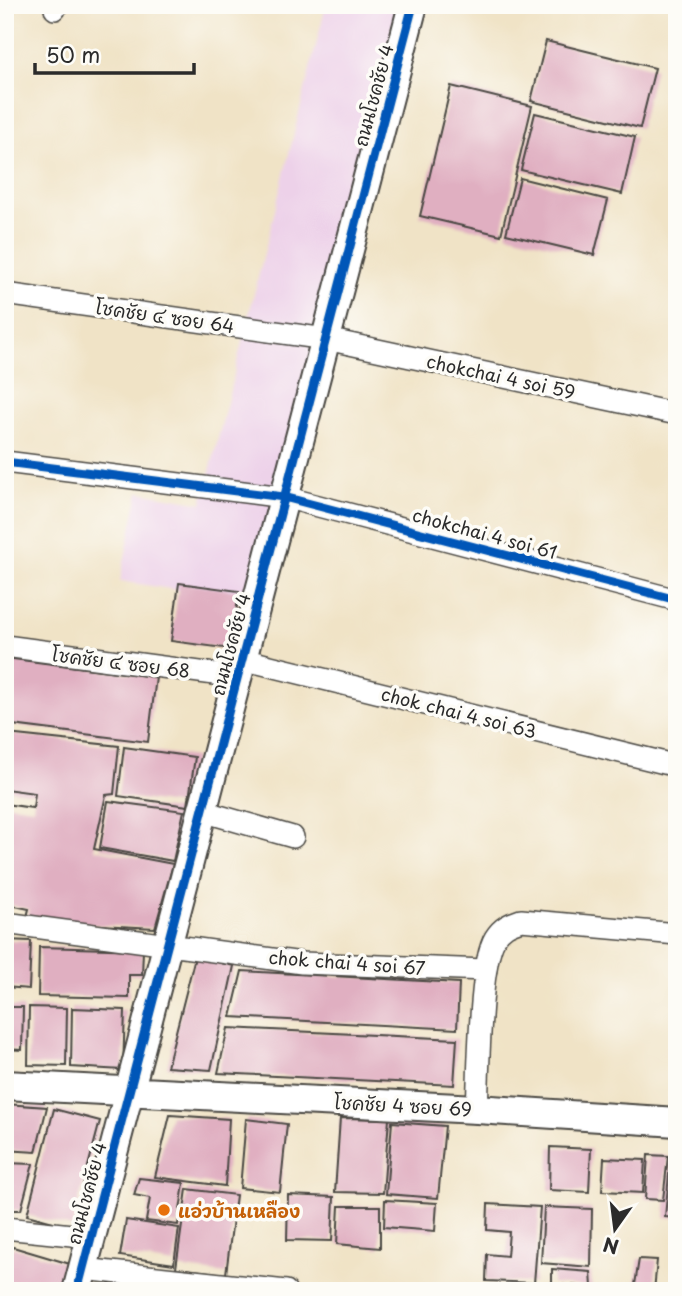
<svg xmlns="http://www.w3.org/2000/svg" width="682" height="1296" viewBox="0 0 682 1296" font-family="'Playpen Sans','Playpen Sans Thai',sans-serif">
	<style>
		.built { fill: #edd1e9 }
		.building { fill: #e0afc1 }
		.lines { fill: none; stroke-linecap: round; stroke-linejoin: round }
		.street-casing { stroke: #494742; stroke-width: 24 }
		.secondary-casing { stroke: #494742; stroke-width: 32 }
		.street { stroke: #fff; stroke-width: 21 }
		.secondary { stroke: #fff; stroke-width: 28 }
		.cycleway-casing { stroke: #fdfcf7; stroke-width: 13 }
		.cycleway { stroke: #0057b8; stroke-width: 9 }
		.food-dot { fill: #e8710a; stroke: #fdfcf7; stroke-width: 2.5 }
		.labels { text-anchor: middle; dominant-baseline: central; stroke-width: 7; stroke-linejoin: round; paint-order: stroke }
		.street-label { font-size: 18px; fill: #2b2b2b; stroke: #fdfcf7 }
		.food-label { font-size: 18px; font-weight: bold; fill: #c56008; stroke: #fdfcf7; text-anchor: start }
	</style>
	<rect width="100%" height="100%" fill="#fdfcf7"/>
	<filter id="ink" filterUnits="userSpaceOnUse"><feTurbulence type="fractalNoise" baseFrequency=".0143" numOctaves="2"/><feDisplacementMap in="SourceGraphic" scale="14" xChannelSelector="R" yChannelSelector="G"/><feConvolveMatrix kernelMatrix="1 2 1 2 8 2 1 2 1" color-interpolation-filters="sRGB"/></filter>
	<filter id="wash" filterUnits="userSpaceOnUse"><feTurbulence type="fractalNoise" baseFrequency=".00686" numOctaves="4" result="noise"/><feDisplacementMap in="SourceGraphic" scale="28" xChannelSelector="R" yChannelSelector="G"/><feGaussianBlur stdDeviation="1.57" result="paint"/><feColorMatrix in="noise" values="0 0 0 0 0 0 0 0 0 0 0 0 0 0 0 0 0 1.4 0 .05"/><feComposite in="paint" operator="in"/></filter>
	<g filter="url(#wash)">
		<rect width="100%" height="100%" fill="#f0e3c6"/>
		<path class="built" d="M326,5H402L248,601L120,581L139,492L202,503Z"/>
		<g id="blocks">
			<path class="building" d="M546,41L655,68L640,128L531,101Z
				M451,86L532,106L501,235L420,216Z
				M535,113L635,137L622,194L521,170Z
				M520,178L608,200L594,255L506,234Z
				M179,583L239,591L231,649L171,641Z
				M5,658L156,677L148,742L5,724Z
				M7,734L119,746L114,794L106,795L94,849L173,864L155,928L26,921L29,909L5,904V804L33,808L35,793L5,789Z
				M124,747L195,757L188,806L118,796Z
				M108,801L184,811L173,861L100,848Z
				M5,940L31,941L29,989L5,987Z
				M39,947L143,950L142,975H129V998L38,996Z
				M195,957L234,966L211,1070L167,1067Z
				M242,971L459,983L457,1029L231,1017Z
				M5,1007H23L22,1050L5,1049Z
				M29,1007L67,1008L66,1066L28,1065Z
				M72,1008L125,1010L123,1070L71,1067Z
				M228,1028L457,1039L454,1085L218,1073Z
				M5,1104L47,1107L36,1152L5,1150Z
				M54,1109L100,1121L72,1227L27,1215Z
				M170,1115L229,1119L225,1186L155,1177Z
				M340,1118L389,1119L383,1193L335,1192Z
				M246,1119L287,1124L280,1192L240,1188Z
				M392,1122L445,1126L438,1198L386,1194Z
				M550,1147L591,1149L589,1192L549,1190Z
				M648,1155L668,1156L663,1200L645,1199Z
				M604,1158L645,1160L643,1193L602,1191Z
				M5,1163L33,1164L21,1210H5Z
				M670,1164L677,1165V1218L665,1217Z
				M139,1178L184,1183L178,1225L146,1221L150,1198L134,1195Z
				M187,1189L236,1195L226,1274L176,1268Z
				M288,1195L334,1197L332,1241L287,1240Z
				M385,1200L437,1203L435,1231L384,1227Z
				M488,1204L540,1207L534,1283L486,1281L487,1254L507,1256L509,1232L487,1230Z
				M339,1206H380V1248L337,1244Z
				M544,1207L592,1209L591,1267L541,1263Z
				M126,1220L179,1228L174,1264L120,1256Z
				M13,1247L70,1264L62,1291H5V1252L10,1253Z
				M639,1259L657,1260L654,1291H634Z
				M552,1269L591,1272L592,1287L552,1284Z
				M111,1283L141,1287L140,1291H109Z"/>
		</g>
	</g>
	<g filter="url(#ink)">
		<use href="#blocks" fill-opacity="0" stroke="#494742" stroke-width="2"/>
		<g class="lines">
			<g class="street-casing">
				<path id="street" d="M55,9V5
					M5,294L326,339L677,414
					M5,462L284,497L677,600
					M5,646L237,677
					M242,659L677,766
					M202,811L293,837
					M5,923L302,963L486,970
					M477,1109C479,1073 479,964 495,938C502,927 509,924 521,920L677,934
					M5,1228L91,1237
					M83,1269L286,1291"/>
			</g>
			<g class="secondary-casing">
				<path id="secondary" d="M5,1085L477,1109L677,1122
					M77,1291L413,5"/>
			</g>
			<use href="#street" class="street"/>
			<use href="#secondary" class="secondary"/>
			<g class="cycleway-casing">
				<path id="cycleway" d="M5,462L284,497L677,600
					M77,1291L413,5"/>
			</g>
			<use href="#cycleway" class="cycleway"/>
		</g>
	</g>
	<circle class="food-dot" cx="164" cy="1210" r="7"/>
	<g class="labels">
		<g class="street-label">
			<text transform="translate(373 95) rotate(-75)">ถนนโชคชัย 4</text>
			<text transform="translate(165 316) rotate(8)">โชคชัย ๔ ซอย 64</text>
			<text transform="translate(501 376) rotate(12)">chokchai 4 soi 59</text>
			<text transform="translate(485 533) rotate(15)">chokchai 4 soi 61</text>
			<text transform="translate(230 644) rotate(-75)">ถนนโชคชัย 4</text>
			<text transform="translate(121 662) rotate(7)">โชคชัย ๔ ซอย 68</text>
			<text transform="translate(459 712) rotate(14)">chok chai 4 soi 63</text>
			<text transform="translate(347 962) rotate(4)">chok chai 4 soi 67</text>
			<text transform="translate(403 1105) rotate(3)">โชคชัย 4 ซอย 69</text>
			<text transform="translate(86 1193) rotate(-75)">ถนนโชคชัย 4</text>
		</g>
		<g class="food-label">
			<text x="178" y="1210">แอ่วบ้านเหลือง</text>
		</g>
	</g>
	<rect width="682" height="1296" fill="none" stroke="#fdfcf7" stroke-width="28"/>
	<g transform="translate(615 1229) rotate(194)" stroke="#fdfcf7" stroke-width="5" paint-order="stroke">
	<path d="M0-5L12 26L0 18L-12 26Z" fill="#2b2b2b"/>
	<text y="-10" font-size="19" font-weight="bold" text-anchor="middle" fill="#2b2b2b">N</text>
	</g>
	<path d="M35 63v10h159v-10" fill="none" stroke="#2b2b2b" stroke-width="3.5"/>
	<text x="46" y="63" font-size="21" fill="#2b2b2b" stroke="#fdfcf7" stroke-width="5" paint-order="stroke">50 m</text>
</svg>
